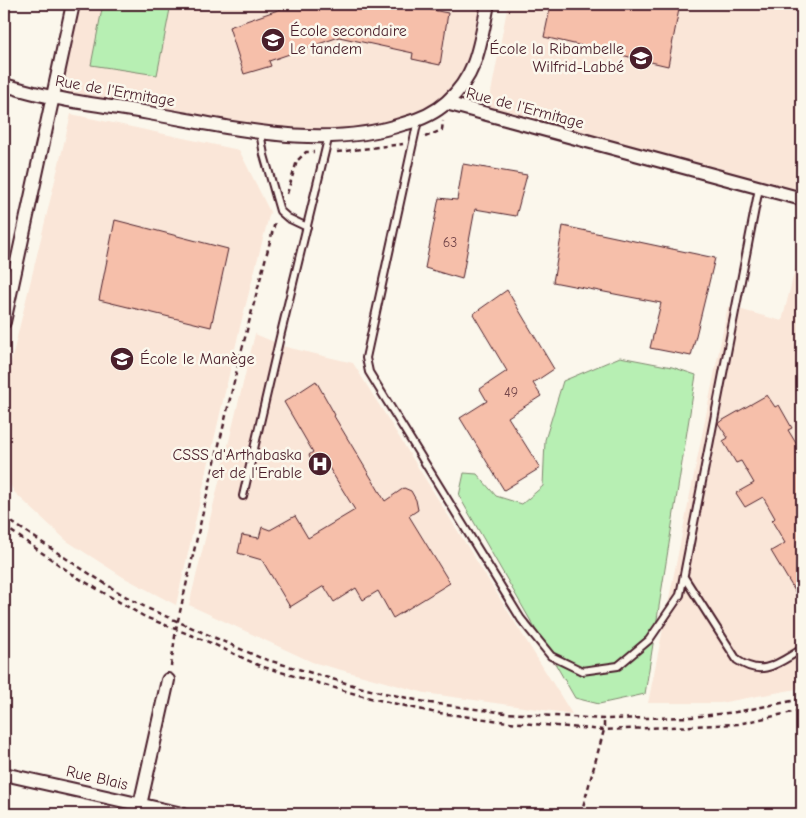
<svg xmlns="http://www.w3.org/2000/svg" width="806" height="818" viewBox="0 0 806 818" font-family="'Comic Neue',sans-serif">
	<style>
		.built { fill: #fae6d8 }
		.green { fill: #b7efb3; stroke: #80876f }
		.building { fill: #f6bfaa; stroke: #4a1f2b }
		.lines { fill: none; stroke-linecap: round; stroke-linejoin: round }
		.lane-casing { stroke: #4a1f2b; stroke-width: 10 }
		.street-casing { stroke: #4a1f2b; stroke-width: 16 }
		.path { stroke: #4a1f2b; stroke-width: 2.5; stroke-dasharray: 5 4; stroke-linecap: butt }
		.lane { stroke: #fbf7ec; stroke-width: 6 }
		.street { stroke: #fbf7ec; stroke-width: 12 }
		.labels { text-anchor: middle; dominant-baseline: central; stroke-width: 5; stroke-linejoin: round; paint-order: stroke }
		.number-label { font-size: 14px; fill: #75474b }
		.poi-label { font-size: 16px; fill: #4a1f2b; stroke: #fbf7ec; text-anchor: start }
		.street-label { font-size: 16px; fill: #4a1f2b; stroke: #fbf7ec }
	</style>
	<rect width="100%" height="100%" fill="#fbf7ec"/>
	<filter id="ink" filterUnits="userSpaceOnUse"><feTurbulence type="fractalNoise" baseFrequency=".02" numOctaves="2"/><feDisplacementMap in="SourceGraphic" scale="10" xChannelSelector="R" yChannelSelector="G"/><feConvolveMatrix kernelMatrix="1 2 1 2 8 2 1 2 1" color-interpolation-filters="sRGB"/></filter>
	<g filter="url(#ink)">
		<path class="built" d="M80,4H481L466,76L437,106L382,127L317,136L61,92Z
			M508,4H802V192L759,184L487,113Z
			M71,114L239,150L270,212L240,327L176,605L123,577L67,541L15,493L4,475V391Z
			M802,242V688L720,703H648L728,306L782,321Z
			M255,334L286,347L353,363L572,714L425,693L312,662L189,605Z"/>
		<path class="green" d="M103,4H171L157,75L91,65Z
			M620,357L672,367L696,375L645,694L599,704L575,698L459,496L464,473L477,474L496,496L522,504L543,486L545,440L563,381Z"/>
		<path class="building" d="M295,4H401L448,13L440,65L412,59L413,53L339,37L269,61L271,66L244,74L229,27Z
			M551,4H680L668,66L544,37Z
			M463,164L527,175L516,216L475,209L462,279L425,268L439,198L457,200Z
			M115,220L228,249L211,327L99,300Z
			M563,226L715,258L691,356L650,348L661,303L553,282Z
			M507,290L554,369L533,383L541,396L508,417L540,468L504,490L460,418L487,401L480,389L507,371L473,314Z
			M316,381L335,415L334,416L385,501L404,488L411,491L416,500L418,510L409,516L450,583L393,618L378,591L363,600L356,588L334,602L324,586L290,607L262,560L238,553L242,535L259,538L262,527L270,530L295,516L308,538L355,510L328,466L319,472L309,455L313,452L284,402Z
			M767,395L775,407L779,405L792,428L788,430L802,453V603L771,551L785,543L772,521L775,518L763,497L745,507L736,493L754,483L741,461L736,463L723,441L728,438L718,423Z"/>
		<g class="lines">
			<g class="lane-casing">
				<path id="lane" d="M418,120L366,358L369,372L521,619L551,656L582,671L618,666L649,640L680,595L759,188
					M260,132L264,155L280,211L288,218L307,227
					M243,496L280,337L329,135
					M684,577L737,660C763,678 778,663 802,649"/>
			</g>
			<g class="street-casing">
				<path id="street" d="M4,85C20,89 36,94 52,97C84,104 117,107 149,113C231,127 322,151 403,124C419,120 435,113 447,102C478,74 480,43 488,4
					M446,103L802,199
					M4,322L73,4
					M4,774L182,814
					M138,814L168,680"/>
			</g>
			<path class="path" d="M425,137L442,130L443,121
				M337,152L403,144
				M287,194L297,161L306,152H314
				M4,517L79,567L123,595L147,608L261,658L366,689L430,703L506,713L604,719L691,717L736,712L802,699
				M4,526L75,576L145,617L211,643L260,666L366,697L432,712L508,722L604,730L738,724L802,710
				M171,666L176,629L206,499L240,357L275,222
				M581,814L604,730V719"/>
			<use href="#lane" class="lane"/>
			<use href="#street" class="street"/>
		</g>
	</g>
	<defs>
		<g id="school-disc" transform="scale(1.25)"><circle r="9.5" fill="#4a1f2b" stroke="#fbf7ec"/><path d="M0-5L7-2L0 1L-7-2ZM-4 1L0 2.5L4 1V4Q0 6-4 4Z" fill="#fff"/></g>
		<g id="hospital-disc" transform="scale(1.25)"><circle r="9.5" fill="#4a1f2b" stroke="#fbf7ec"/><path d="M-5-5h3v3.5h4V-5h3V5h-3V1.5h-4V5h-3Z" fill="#fff"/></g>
	</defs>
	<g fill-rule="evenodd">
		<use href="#school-disc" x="273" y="40"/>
		<use href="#school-disc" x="641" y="58"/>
		<use href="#school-disc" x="122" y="359"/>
		<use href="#hospital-disc" x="320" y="464"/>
	</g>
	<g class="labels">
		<g class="number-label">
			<text x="450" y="242">63</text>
			<text x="511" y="392">49</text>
		</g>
		<g class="poi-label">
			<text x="290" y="31">École secondaire<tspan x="290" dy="18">Le tandem</tspan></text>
			<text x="624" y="49" text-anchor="end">École la Ribambelle<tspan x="624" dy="18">Wilfrid-Labbé</tspan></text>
			<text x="140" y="359">École le Manège</text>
			<text x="302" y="455" text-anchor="end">CSSS d'Arthabaska<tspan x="302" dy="18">et de l'Erable</tspan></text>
		</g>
		<g class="street-label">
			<text transform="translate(115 91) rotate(10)">Rue de l'Ermitage</text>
			<text transform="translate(525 108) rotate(15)">Rue de l'Ermitage</text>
			<text transform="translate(97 778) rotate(13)">Rue Blais</text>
		</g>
	</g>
	<rect width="806" height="818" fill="none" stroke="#fbf7ec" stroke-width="20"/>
	<rect x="10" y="10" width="786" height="798" fill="none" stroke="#4a1f2b" stroke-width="2" filter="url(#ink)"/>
</svg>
